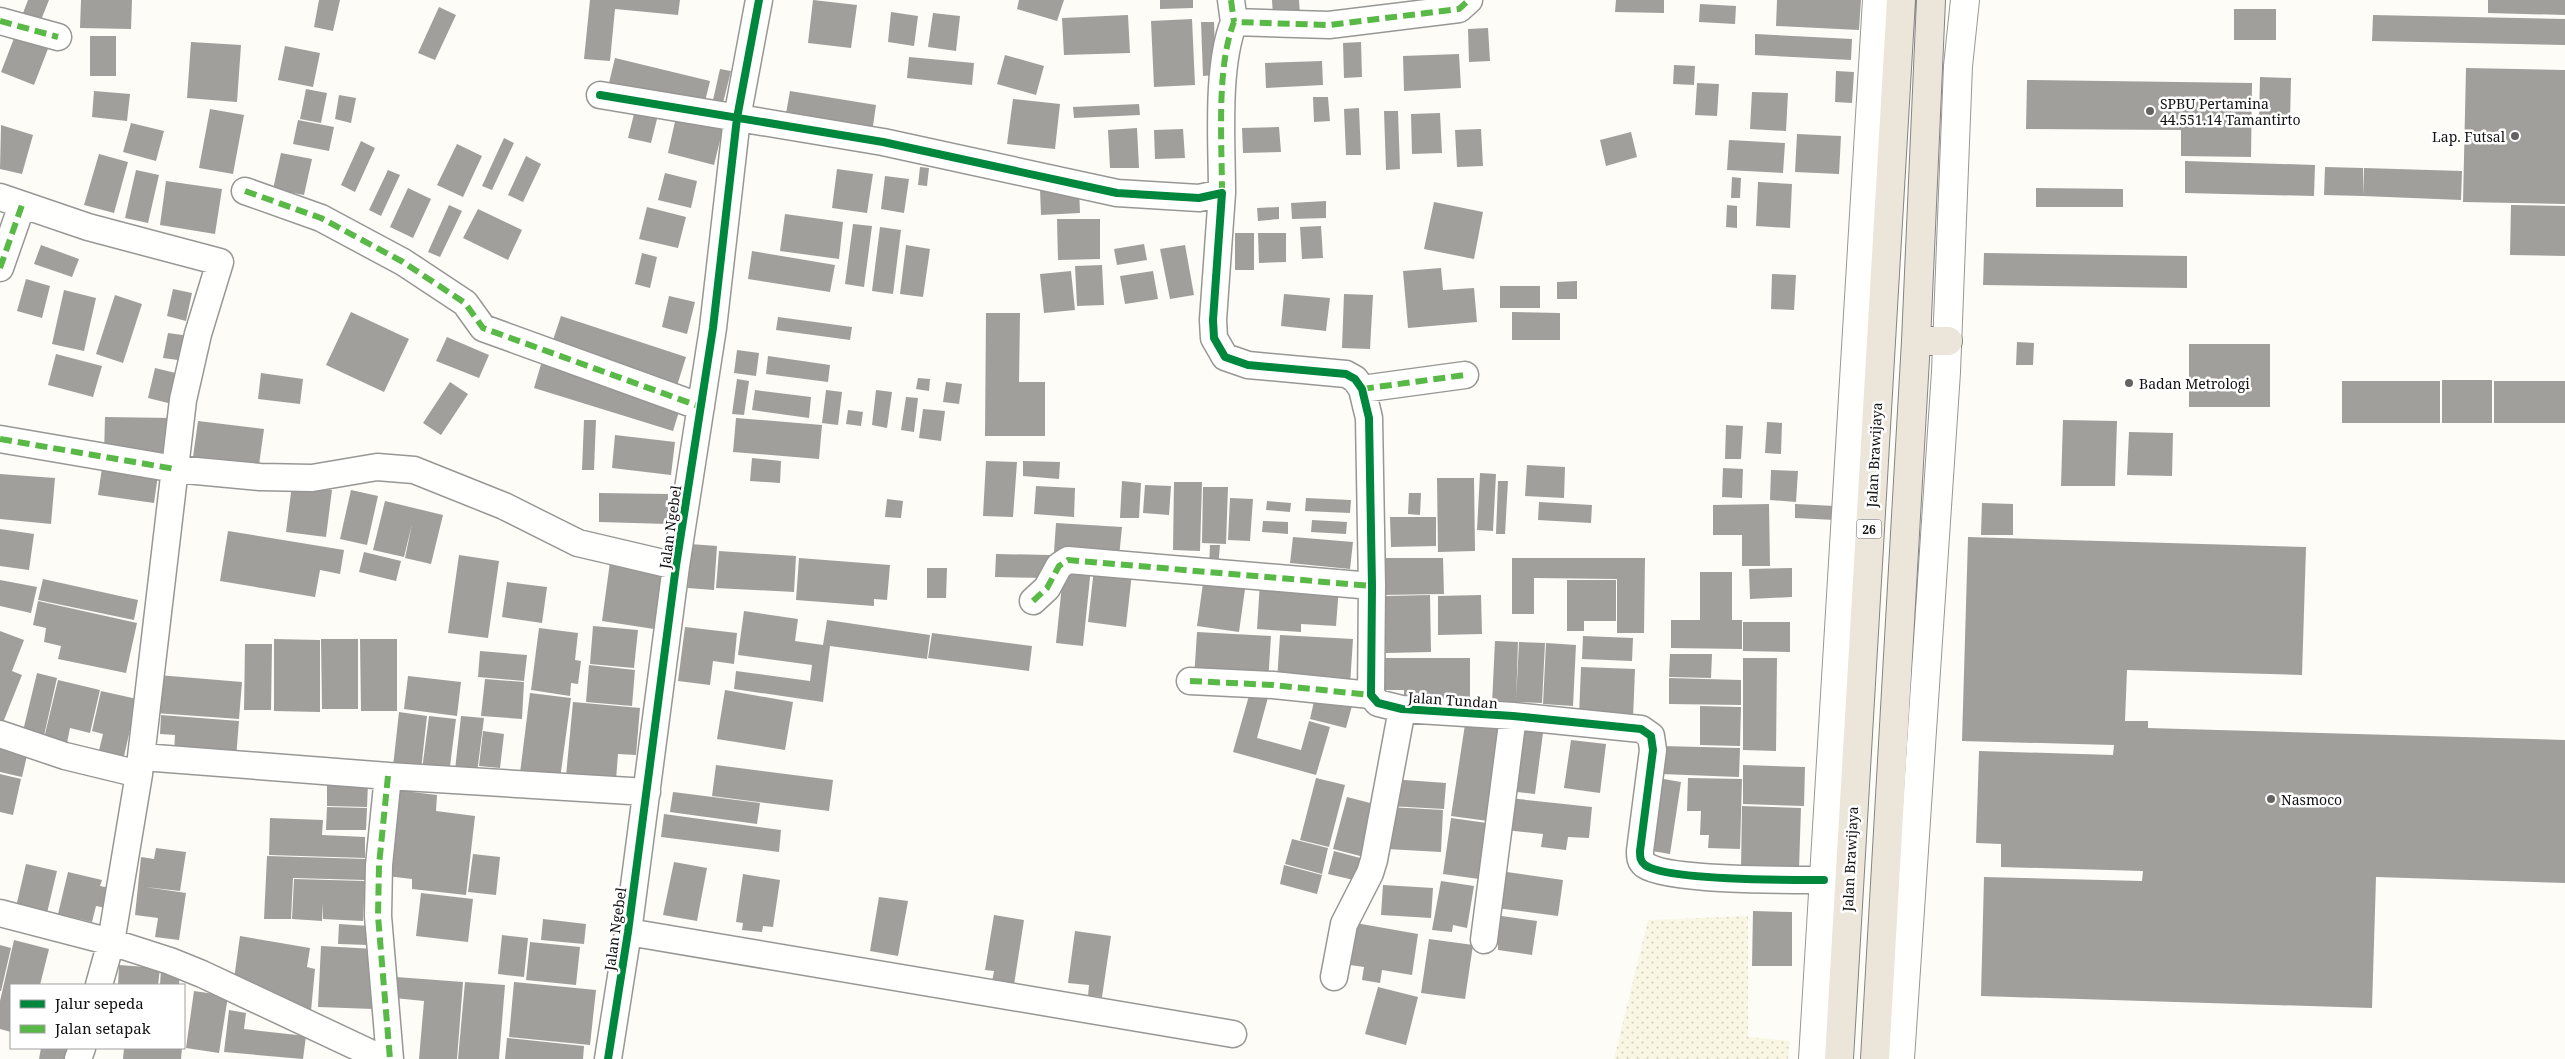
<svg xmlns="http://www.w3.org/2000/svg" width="2565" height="1059" viewBox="0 0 2565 1059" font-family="'Noto Serif',serif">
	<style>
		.farmland { fill: url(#farmland-dots) }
		.building { fill: #a19f9c }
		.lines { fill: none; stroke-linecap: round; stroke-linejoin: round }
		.minor-casing { stroke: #979795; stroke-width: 29 }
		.tertiary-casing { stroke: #979795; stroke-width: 30 }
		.trunk-casing { stroke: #858482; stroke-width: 30 }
		.minor { stroke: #fffffe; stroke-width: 26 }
		.tertiary { stroke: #fffffe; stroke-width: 28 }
		.trunk { stroke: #ece5da; stroke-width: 28 }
		.quiet { stroke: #58b947; stroke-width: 6; stroke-dasharray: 12 6; stroke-linecap: butt }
		.cycleway-casing { stroke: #fff; stroke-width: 11 }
		.cycleway { stroke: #00873e; stroke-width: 8 }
		.poi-dot { fill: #646362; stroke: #fff; stroke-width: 2 }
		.labels { text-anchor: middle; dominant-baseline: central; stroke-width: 5; stroke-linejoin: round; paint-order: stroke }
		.shield { fill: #fff; stroke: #585858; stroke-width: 1 }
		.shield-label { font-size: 12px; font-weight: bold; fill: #111 }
		.poi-label { font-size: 14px; fill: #111; stroke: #fff; text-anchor: start }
		.street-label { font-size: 14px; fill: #111; stroke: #fff }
	</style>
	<defs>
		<pattern id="farmland-dots" width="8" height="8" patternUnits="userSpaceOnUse" patternTransform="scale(1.25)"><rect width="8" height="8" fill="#f9f7e4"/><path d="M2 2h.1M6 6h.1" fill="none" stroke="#d4d3c3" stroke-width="1.8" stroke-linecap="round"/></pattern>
	</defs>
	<rect width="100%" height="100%" fill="#fdfcf7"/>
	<path class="farmland" d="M1748,916V1037L1790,1041L1788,1059H1614L1648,920Z"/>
	<path class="building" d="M28,0H49L41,20L23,13Z
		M81,0H132L131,29L80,28Z
		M319,0H340L333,31L314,27Z
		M590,0H680L678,15L615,9L610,61L584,59Z
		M813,0L857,5L851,48L808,43Z
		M1019,0H1064L1057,21L1017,9Z
		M1160,0H1193V8L1160,9Z
		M1272,0H1299L1300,15L1273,16Z
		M1616,0H1664V13L1615,12Z
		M1777,0H1861L1859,30L1776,26Z
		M2488,0H2565V15L2488,13Z
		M1700,4L1736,6L1735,24L1699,22Z
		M439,7L456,15L435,60L418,53Z
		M2234,9H2276V40H2234Z
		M891,12L918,16L914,46L888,42Z
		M933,13L960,16L956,51L928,47Z
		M1128,15L1130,53L1064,55L1062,18Z
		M2373,15L2565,19V45L2372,41Z
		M1192,19L1195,85L1154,87L1151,21Z
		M1201,22H1214L1216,75L1203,76Z
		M18,28L51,41L34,85L1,72Z
		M1488,28L1490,61L1469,62L1468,29Z
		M1755,34L1852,39L1851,60L1755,55Z
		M90,36H116V76H90Z
		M191,42L241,45L237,102L187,98Z
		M1361,42L1362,77L1344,78L1343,43Z
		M285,46L320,53L313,87L278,80Z
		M1459,54L1461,88L1404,91L1403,56Z
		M1005,55L1044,66L1036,95L997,84Z
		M909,57L974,63L972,85L907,78Z
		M615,58L710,81L703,110L608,87Z
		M1322,61L1323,85L1266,88L1265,63Z
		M1674,65L1695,66L1694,85L1673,84Z
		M2466,68L2565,70V204L2463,202Z
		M720,69L731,71L723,103L713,100Z
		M1836,71L1854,72L1852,103L1835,102Z
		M2260,77L2291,78L2290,121L2259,120Z
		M2027,80L2252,83L2251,157L2181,156V130L2026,129Z
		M1697,83L1719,84L1717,116L1695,115Z
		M306,89L327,93L321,123L300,119Z
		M94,91L130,94L127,121L92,117Z
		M790,91L876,105L872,133L785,119Z
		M1752,92L1788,93L1786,131L1750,129Z
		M339,95L356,98L351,123L335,119Z
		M1313,97H1328L1330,121L1314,122Z
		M1013,99L1060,104L1055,149L1007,144Z
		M1139,104L1140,115L1074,118L1073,107Z
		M1359,108L1361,155H1346L1344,109Z
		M210,109L244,115L233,174L199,168Z
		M635,110L658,115L651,143L628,138Z
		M1384,111H1398L1400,169L1386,170Z
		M1440,113L1442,153L1412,154L1411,114Z
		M676,117L723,128L714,165L668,153Z
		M298,120L334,127L329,151L293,144Z
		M131,123L164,131L156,161L123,152Z
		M1,125L33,135L22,174L0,169Z
		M1279,127L1281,152L1243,153L1242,128Z
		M1137,128L1139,168H1110L1108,130Z
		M1183,129L1185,158L1155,159L1154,130Z
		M1481,129L1483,166L1457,167L1455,130Z
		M1631,132L1637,157L1606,166L1600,140Z
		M1797,134L1841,136L1839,174L1795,172Z
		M504,138L514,143L492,190L482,186Z
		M1729,140L1785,143L1783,173L1727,170Z
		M361,141L375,148L355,192L341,185Z
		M457,144L482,156L463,197L437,185Z
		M281,153L312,159L304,195L273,189Z
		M99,154L128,162L114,213L84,205Z
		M526,156L541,164L523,202L508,195Z
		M2185,161L2315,165L2314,196L2185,193Z
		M920,167L929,168L927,186L918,185Z
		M2325,167L2363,168V196L2324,195Z
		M2364,168L2462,171L2461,200L2363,196Z
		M837,169L873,174L867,213L832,208Z
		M136,170L159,175L148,223L125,218Z
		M388,170L400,175L381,216L369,210Z
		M665,173L697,181L691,208L658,200Z
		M885,176L909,179L904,213L881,209Z
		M1732,177L1741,178L1740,198H1731Z
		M166,181L222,189L215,234L160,225Z
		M1758,182L1792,184L1790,228L1756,226Z
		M1079,187L1080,213L1041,215L1040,189Z
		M408,188L431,199L413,238L390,227Z
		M2036,188L2123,189V207H2036Z
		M1326,201V218L1292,219L1291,203Z
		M1434,202L1483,212L1474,259L1424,249Z
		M449,205L462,211L440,257L428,252Z
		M1727,205L1737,206V228L1726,227Z
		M2511,205L2565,206V256L2510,255Z
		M647,207L686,217L678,248L639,239Z
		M1279,207V219L1258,221L1257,208Z
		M478,209L522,230L508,260L463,238Z
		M785,214L843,222L839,259L780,251Z
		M1057,219H1100V259L1058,260Z
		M853,224L872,226L864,287L845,284Z
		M1321,226L1323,258L1302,259L1300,227Z
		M880,227L901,230L893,294L872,291Z
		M1235,233H1254V270H1235Z
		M1258,233H1286V262L1259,263Z
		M1144,244L1147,260L1117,265L1114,249Z
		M41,245L79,259L72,277L34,264Z
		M906,245L930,249L923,297L900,294Z
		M1185,245L1194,295L1170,299L1160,249Z
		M752,251L835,265L830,292L748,279Z
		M642,253L657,257L650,288L635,284Z
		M1984,253L2187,256V288L1983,285Z
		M1102,265L1104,305L1077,306L1075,266Z
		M1441,268L1443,290L1474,288L1477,322L1408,328L1403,271Z
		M1071,271L1075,310L1044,313L1040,274Z
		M1153,271L1158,299L1125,304L1120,276Z
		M1772,274L1796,275L1794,310L1771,309Z
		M26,279L50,286L42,318L17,311Z
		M1577,281V299H1557V282Z
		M1500,286H1540V308H1500Z
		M173,289L192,293L186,321L167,316Z
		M64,290L96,298L84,351L52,344Z
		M1284,294L1330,298L1326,331L1281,326Z
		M1344,294L1373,295L1370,349L1342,348Z
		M115,295L142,304L123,363L96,354Z
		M669,296L695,302L687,334L662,327Z
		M351,312L409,339L384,392L326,365Z
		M1512,312L1560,313V340H1512Z
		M986,313H1020L1019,382H1045V436H985Z
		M561,316L686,357L676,389L550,349Z
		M778,317L852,327L850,340L776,330Z
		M168,333L190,336L185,361L163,358Z
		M447,337L489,355L479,378L436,361Z
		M2017,342L2034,343L2033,365H2016Z
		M2189,344H2270V407H2189Z
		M737,350L759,353L756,376L734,373Z
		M56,354L102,366L93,397L48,385Z
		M768,356L830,365L828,382L766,374Z
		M542,361L681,405L673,431L534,388Z
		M155,368L188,376L180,406L148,398Z
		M261,373L303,379L300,404L258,399Z
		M918,378L930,379L929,391L916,389Z
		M737,379L749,381L744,415L732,414Z
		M2442,380H2492V423H2442Z
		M2342,381H2440V423H2342Z
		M2494,381H2565V423H2494Z
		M450,382L468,394L441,435L423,423Z
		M946,382L962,384L959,404L943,402Z
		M755,390L811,397L809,418L752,410Z
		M826,390L842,392L838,425L822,423Z
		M876,390L892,392L887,428L872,425Z
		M906,397L918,398L914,432L901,430Z
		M923,409L945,411L941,441L919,438Z
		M848,410L863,412L861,426L846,424Z
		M105,417L172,418V455L104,454Z
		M736,418L822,425L819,459L733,452Z
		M584,420H596L594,470H582Z
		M2063,420L2117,421L2115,486H2061Z
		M198,421L264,429L259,465L193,457Z
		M1767,422L1782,423L1781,454L1765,453Z
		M1726,425L1743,426L1741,459H1725Z
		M2129,432L2173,433L2172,476L2127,475Z
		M615,435L675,442L671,475L612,468Z
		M752,458L781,461L780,483L750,481Z
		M103,461L159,468L154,503L98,495Z
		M986,461L1017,462L1013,517L983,516Z
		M1023,461L1060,462L1059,479L1023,476Z
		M1527,465L1565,467L1564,498L1525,496Z
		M1723,468L1743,469L1742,498L1722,497Z
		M1771,470L1798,471L1796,502L1770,500Z
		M1480,473L1496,474L1493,531L1477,530Z
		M0,474L55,478L51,524L0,519Z
		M1437,478H1474L1475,551L1438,552Z
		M1122,481L1141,483L1139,518H1120Z
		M1498,481H1508L1505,534H1496Z
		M1174,482H1202L1200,551L1173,550Z
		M292,485L332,490L326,537L286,532Z
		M1145,485L1171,486L1169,515L1143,513Z
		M1036,486L1075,488L1074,517L1034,514Z
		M1203,487H1228L1226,544L1202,543Z
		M351,490L378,496L367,545L340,539Z
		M599,493L668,494V524L599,522Z
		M1409,493H1421L1420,515L1408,514Z
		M1230,498L1253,499L1250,541L1228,540Z
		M1306,498L1351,500L1350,513L1305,511Z
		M887,499L903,501L901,518L885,517Z
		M385,501L443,515L431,564L405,558L412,524L404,557L373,550Z
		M1267,501L1291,503L1290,512L1266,510Z
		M1539,502L1592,505L1591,523L1538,520Z
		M1982,503L2013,504V535H1981Z
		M1769,504L1770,566H1742V535H1713V505Z
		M1795,504L1835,506V520L1795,518Z
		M1390,517H1436V546L1391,547Z
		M1312,520L1347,522L1346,534L1311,532Z
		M1263,521L1288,522V534L1262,532Z
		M1056,523L1122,527L1119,557L1054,552Z
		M0,529L34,534L29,570L0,566Z
		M228,531L344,550L340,574L320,570L315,597L220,581Z
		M1293,537L1353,542L1350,569L1290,563Z
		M1968,537L2306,547L2302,675L2127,670L2125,721H2148V728L2565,740V883L2376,877L2372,1008L1981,996L1984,877L2142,881L2143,871L2001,867V844L1976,843L1979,751L2113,755L2114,745L1962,741Z
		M690,544L717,546L714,590L688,588Z
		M1210,545H1220L1218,568H1209Z
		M719,551L796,556L794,592L716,588Z
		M364,552L401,561L396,581L359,572Z
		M996,554L1050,555L1049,578L995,577Z
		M459,555L499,561L488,638L448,633Z
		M799,558L890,565L887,600L874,599V606L796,600Z
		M1382,558H1443L1444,594L1382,595Z
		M1512,558H1645L1644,633H1617V579L1534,578V614H1512Z
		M610,562L663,569L654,629L602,621Z
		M1064,565L1091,568L1083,646L1056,643Z
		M927,568H947L946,598H927Z
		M1792,568V597L1750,599L1749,569Z
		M1094,569L1132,573L1126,627L1088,622Z
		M1700,572H1732V620H1723H1742V649L1671,648V620H1700Z
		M1204,576L1246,582L1239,632L1197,626Z
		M43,579L138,600L134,620L38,600Z
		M0,580L37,587L31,613L0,606Z
		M1567,580H1616V621H1584V631H1567Z
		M507,582L547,587L542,623L502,617Z
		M1260,582L1339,587L1336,626L1301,624V632L1257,629Z
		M1430,595L1431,652L1386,653V596Z
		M1481,595L1482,634L1438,635V596Z
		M38,601L137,623L126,673L58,659L61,646L44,642L46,628L33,625Z
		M744,611L798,619L795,641L823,645L827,620L930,635L927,659L830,646L823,702L734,689L736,671L810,681L812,665L738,655Z
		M1743,622H1790V652L1743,651Z
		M593,626L638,630L634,668L590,664Z
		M685,627L737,633L734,664L713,661L710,685L678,681Z
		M539,628L578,633L575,660L581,661L578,684L571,683L570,696L531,690Z
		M0,631L24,640L12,671L22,675L0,730Z
		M1197,632L1271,636L1268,683L1194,679Z
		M932,633L1032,646L1029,671L928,658Z
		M1280,635L1353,639L1350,685L1277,681Z
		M1583,636L1633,638L1632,661L1582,659Z
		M274,639L320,640V712L274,711Z
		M321,639H358V709H322Z
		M360,639H397V711H361Z
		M1495,641L1518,642L1516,705L1492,704Z
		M1519,642L1545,643L1542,703L1516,702Z
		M1546,643L1576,645L1573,706L1543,704Z
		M245,644H272L271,710H244Z
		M480,651L527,655L524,681L478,677Z
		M1670,654H1712L1711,678L1669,677Z
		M1380,658H1470V703H1404V690H1380Z
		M1743,658H1777L1776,751L1743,750Z
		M589,665L635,670L632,706L586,702Z
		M1581,667L1635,669L1633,719L1579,716Z
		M37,673L57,678L43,740L22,735Z
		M158,675L242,682L239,719L155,713Z
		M408,676L461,682L457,716L404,709Z
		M1669,678L1741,680V705L1669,704Z
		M485,679L524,682L522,719L481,716Z
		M58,680L100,690L90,733L70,728L67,743L44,738Z
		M1252,685L1270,690L1257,738L1301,750L1309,721L1330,727L1316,775L1233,752Z
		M725,690L793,702L785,750L717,739Z
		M101,691L137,699L122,765L97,759L103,734L92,731Z
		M530,693L571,698L560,779L520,773Z
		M1315,697L1352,706L1346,728L1310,719Z
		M573,702L640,708L636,755L618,754L616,780L566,776Z
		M1700,706L1741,707L1740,746L1700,745Z
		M399,712L427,716L421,770L393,767Z
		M161,715L239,721L236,758L174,753L175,735L160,734Z
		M429,716L456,719L449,774L422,770Z
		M461,716L484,718L477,773L455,770Z
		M1466,718L1503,723L1488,821L1451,816Z
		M1516,729L1543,733L1535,794L1508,791Z
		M483,731L504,734L500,768L479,766Z
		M1571,740L1606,744L1600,793L1564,788Z
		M0,741L29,747L22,777L0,772Z
		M1662,746L1740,748L1739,777L1661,774Z
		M716,765L833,780L829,811L712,796Z
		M1743,765L1805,767L1804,806L1743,804Z
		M0,774L21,779L13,815L0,812Z
		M1316,778L1345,785L1329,847L1300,840Z
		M1658,778L1681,782L1670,854L1646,850Z
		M1688,778L1742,779L1740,849L1708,848L1709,835H1700L1701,811H1687Z
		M1391,779L1446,783L1444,809L1389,806Z
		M327,783L368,784L367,807L327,806Z
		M397,790L437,795L436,811L475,816L466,895L412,889V879L387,876Z
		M673,792L760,803L757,824L670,812Z
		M1347,797L1378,805L1364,857L1333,849Z
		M1509,798L1592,807L1589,838L1568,837L1566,850L1541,847L1543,834L1505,830Z
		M1742,806L1801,808L1799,869L1741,868Z
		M327,807L367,808L366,830H326Z
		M1389,807L1443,810L1441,852L1387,849Z
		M664,814L781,830L779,852L661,837Z
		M270,818L323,820L322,835L365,837V858L269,855Z
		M1451,818L1487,823L1479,879L1443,874Z
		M1292,839L1328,848L1322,874L1285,864Z
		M156,848L186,852L180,891L145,887L186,893L179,940L155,937L158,918L135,915L141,857L154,859Z
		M1334,851L1364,859L1358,881L1328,874Z
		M473,854L500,857L496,895L468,892Z
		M267,856L366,859L365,880L293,878L291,919H264Z
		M674,862L707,868L697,921L663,915Z
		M26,864L57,871L47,913L16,907Z
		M1284,865L1322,875L1317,894L1280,884Z
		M1500,871L1563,880L1558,916L1496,908Z
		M68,872L102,880L100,886L110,888L106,908L96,906L92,922L58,914Z
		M743,874L780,880L773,927L763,926L762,932L742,930L743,923L736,922Z
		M294,879L365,881L363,921L323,919V903L322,921L292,919Z
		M1441,881L1474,886L1467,928L1453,925L1452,932L1432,930Z
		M1383,885L1433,888L1431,918L1381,915Z
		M421,893L473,899L468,942L416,936Z
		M879,897L908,901L898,956L870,951Z
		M1753,911L1792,912V966H1752Z
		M994,915L1024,920L1014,985L992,982L994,971L985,970Z
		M1495,915L1537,921L1532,955L1498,950V943L1491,942Z
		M543,919L586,924L584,944L541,940Z
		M1350,922L1418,934L1412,975L1382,970L1380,983L1362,980L1364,967L1343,964Z
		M339,924L369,926V945L338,944Z
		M1075,931L1111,936L1102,997L1088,996L1089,985L1068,983Z
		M502,935L528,938L524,977L498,974Z
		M240,936L310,948L307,967L315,969L311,1011L234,979Z
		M1429,939L1473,945L1465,999L1421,993Z
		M14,940L49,949L40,985H11V1032L0,1029V1001Z
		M530,942L580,947L576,985L526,980Z
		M0,945L11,948L1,991H0Z
		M321,946L375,949L373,1009L318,1007Z
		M119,965L160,968L158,985H118Z
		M161,969L180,970L179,985H160Z
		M396,977L463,982L457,1059H419L424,1001L394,998Z
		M465,982L505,985L499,1059H458Z
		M514,982L596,990L590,1045L509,1037Z
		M1378,987L1418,997L1406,1045L1365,1034Z
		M194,991L228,996L219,1053L186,1048Z
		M229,1010L246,1013L244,1029L306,1036L303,1059L224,1052Z
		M507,1038L584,1046L583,1059H505Z
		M41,1048H71L68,1059H39Z
		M124,1048H182L181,1059H123Z"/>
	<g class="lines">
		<g class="minor-casing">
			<path id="minor" d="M1231,0L1234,22
				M0,21L58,37
				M600,95L883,142L1117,193L1199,198L1222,193L1213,320L1214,338L1225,357L1248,365L1346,374L1355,379L1362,389L1369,418L1372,586L1371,695L1378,703L1402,709L1513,716L1641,729L1651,736L1653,750L1640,851C1640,857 1640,861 1645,865C1667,881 1792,880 1824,880
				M245,191L321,218L403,262L465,303L483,328L701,407
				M1222,193C1222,143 1216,68 1234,22L1329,25L1459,9L1469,0
				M0,197L88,227L220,262L198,334L183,400L139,774L111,942L99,985
				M0,268L22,205
				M1362,389L1465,375
				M0,439L175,469L260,477L312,478L377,467L414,470L504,506L578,543L676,566
				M1033,601L1047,588L1059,566L1068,560L1372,586
				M1190,681L1273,685L1371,695
				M0,734L65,756L139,774
				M142,757L388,776L647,792
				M388,776L379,865L378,916L390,1059
				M0,913L111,942L170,961L202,974L383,1059
				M628,932L1233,1034
				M1484,940L1513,716
				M1334,977L1344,924L1370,873L1374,860L1402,709
				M78,1059L82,1048
				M608,1059L628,932L676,566L713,328L737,118L759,0"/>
		</g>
		<g class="tertiary-casing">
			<path id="tertiary" d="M1813,1059L1877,0
				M1900,1059L1946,372L1958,66L1965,0"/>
		</g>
		<g class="trunk-casing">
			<path id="trunk" d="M1916,341H1948
				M1839,1059L1901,0
				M1875,1059L1916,341L1931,0"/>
		</g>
		<use href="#minor" class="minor"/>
		<use href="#tertiary" class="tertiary"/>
		<use href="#trunk" class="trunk"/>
		<path class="quiet" d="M1231,0L1234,22
			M0,21L58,37
			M245,191L321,218L403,262L465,303L483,328L701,407
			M1222,193C1222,143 1216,68 1234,22L1329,25L1459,9L1469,0
			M0,268L22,205
			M1362,389L1465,375
			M0,439L175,469
			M1033,601L1047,588L1059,566L1068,560L1372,586
			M1190,681L1273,685L1371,695
			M388,776L379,865L378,916L390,1059"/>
		<g class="cycleway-casing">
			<path id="cycleway" d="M600,95L883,142L1117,193L1199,198L1222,193L1213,320L1214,338L1225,357L1248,365L1346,374L1355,379L1362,389L1369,418L1372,586L1371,695L1378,703L1402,709L1513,716L1641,729L1651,736L1653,750L1640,851C1640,857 1640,861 1645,865C1667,881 1792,880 1824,880
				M608,1059L628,932L676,566L713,328L737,118L759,0"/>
		</g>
		<use href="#cycleway" class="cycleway"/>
	</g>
	<g class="poi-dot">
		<circle cx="2150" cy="111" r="5"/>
		<circle cx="2515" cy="136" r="5"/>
		<circle cx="2129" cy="383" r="5"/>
		<circle cx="2271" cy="799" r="5"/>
	</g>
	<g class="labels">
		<rect class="shield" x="1856.5" y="519.5" width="25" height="19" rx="4"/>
		<g class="shield-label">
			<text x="1869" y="529">26</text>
		</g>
		<g class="poi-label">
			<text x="2160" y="103">SPBU Pertamina<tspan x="2160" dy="16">44.551.14 Tamantirto</tspan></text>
			<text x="2505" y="136" text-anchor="end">Lap. Futsal</text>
			<text x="2139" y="383">Badan Metrologi</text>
			<text x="2281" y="799">Nasmoco</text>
		</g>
		<g class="street-label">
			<text transform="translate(1874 455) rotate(-87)">Jalan Brawijaya</text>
			<text transform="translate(670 527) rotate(-82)">Jalan Ngebel</text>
			<text transform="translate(1453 700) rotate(4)">Jalan Tundan</text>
			<text transform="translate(1850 859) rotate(-87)">Jalan Brawijaya</text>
			<text transform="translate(615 929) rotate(-82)">Jalan Ngebel</text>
		</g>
	</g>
	<rect x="10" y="984" width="175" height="65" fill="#ffffff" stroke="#a0a0a0"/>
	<rect x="20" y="1000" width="25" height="8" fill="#00873e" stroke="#a0a0a0"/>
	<text x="55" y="1009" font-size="15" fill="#111111">Jalur sepeda</text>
	<rect x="20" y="1025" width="25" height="8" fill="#58b947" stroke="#a0a0a0"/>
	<text x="55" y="1034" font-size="15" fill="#111111">Jalan setapak</text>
</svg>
